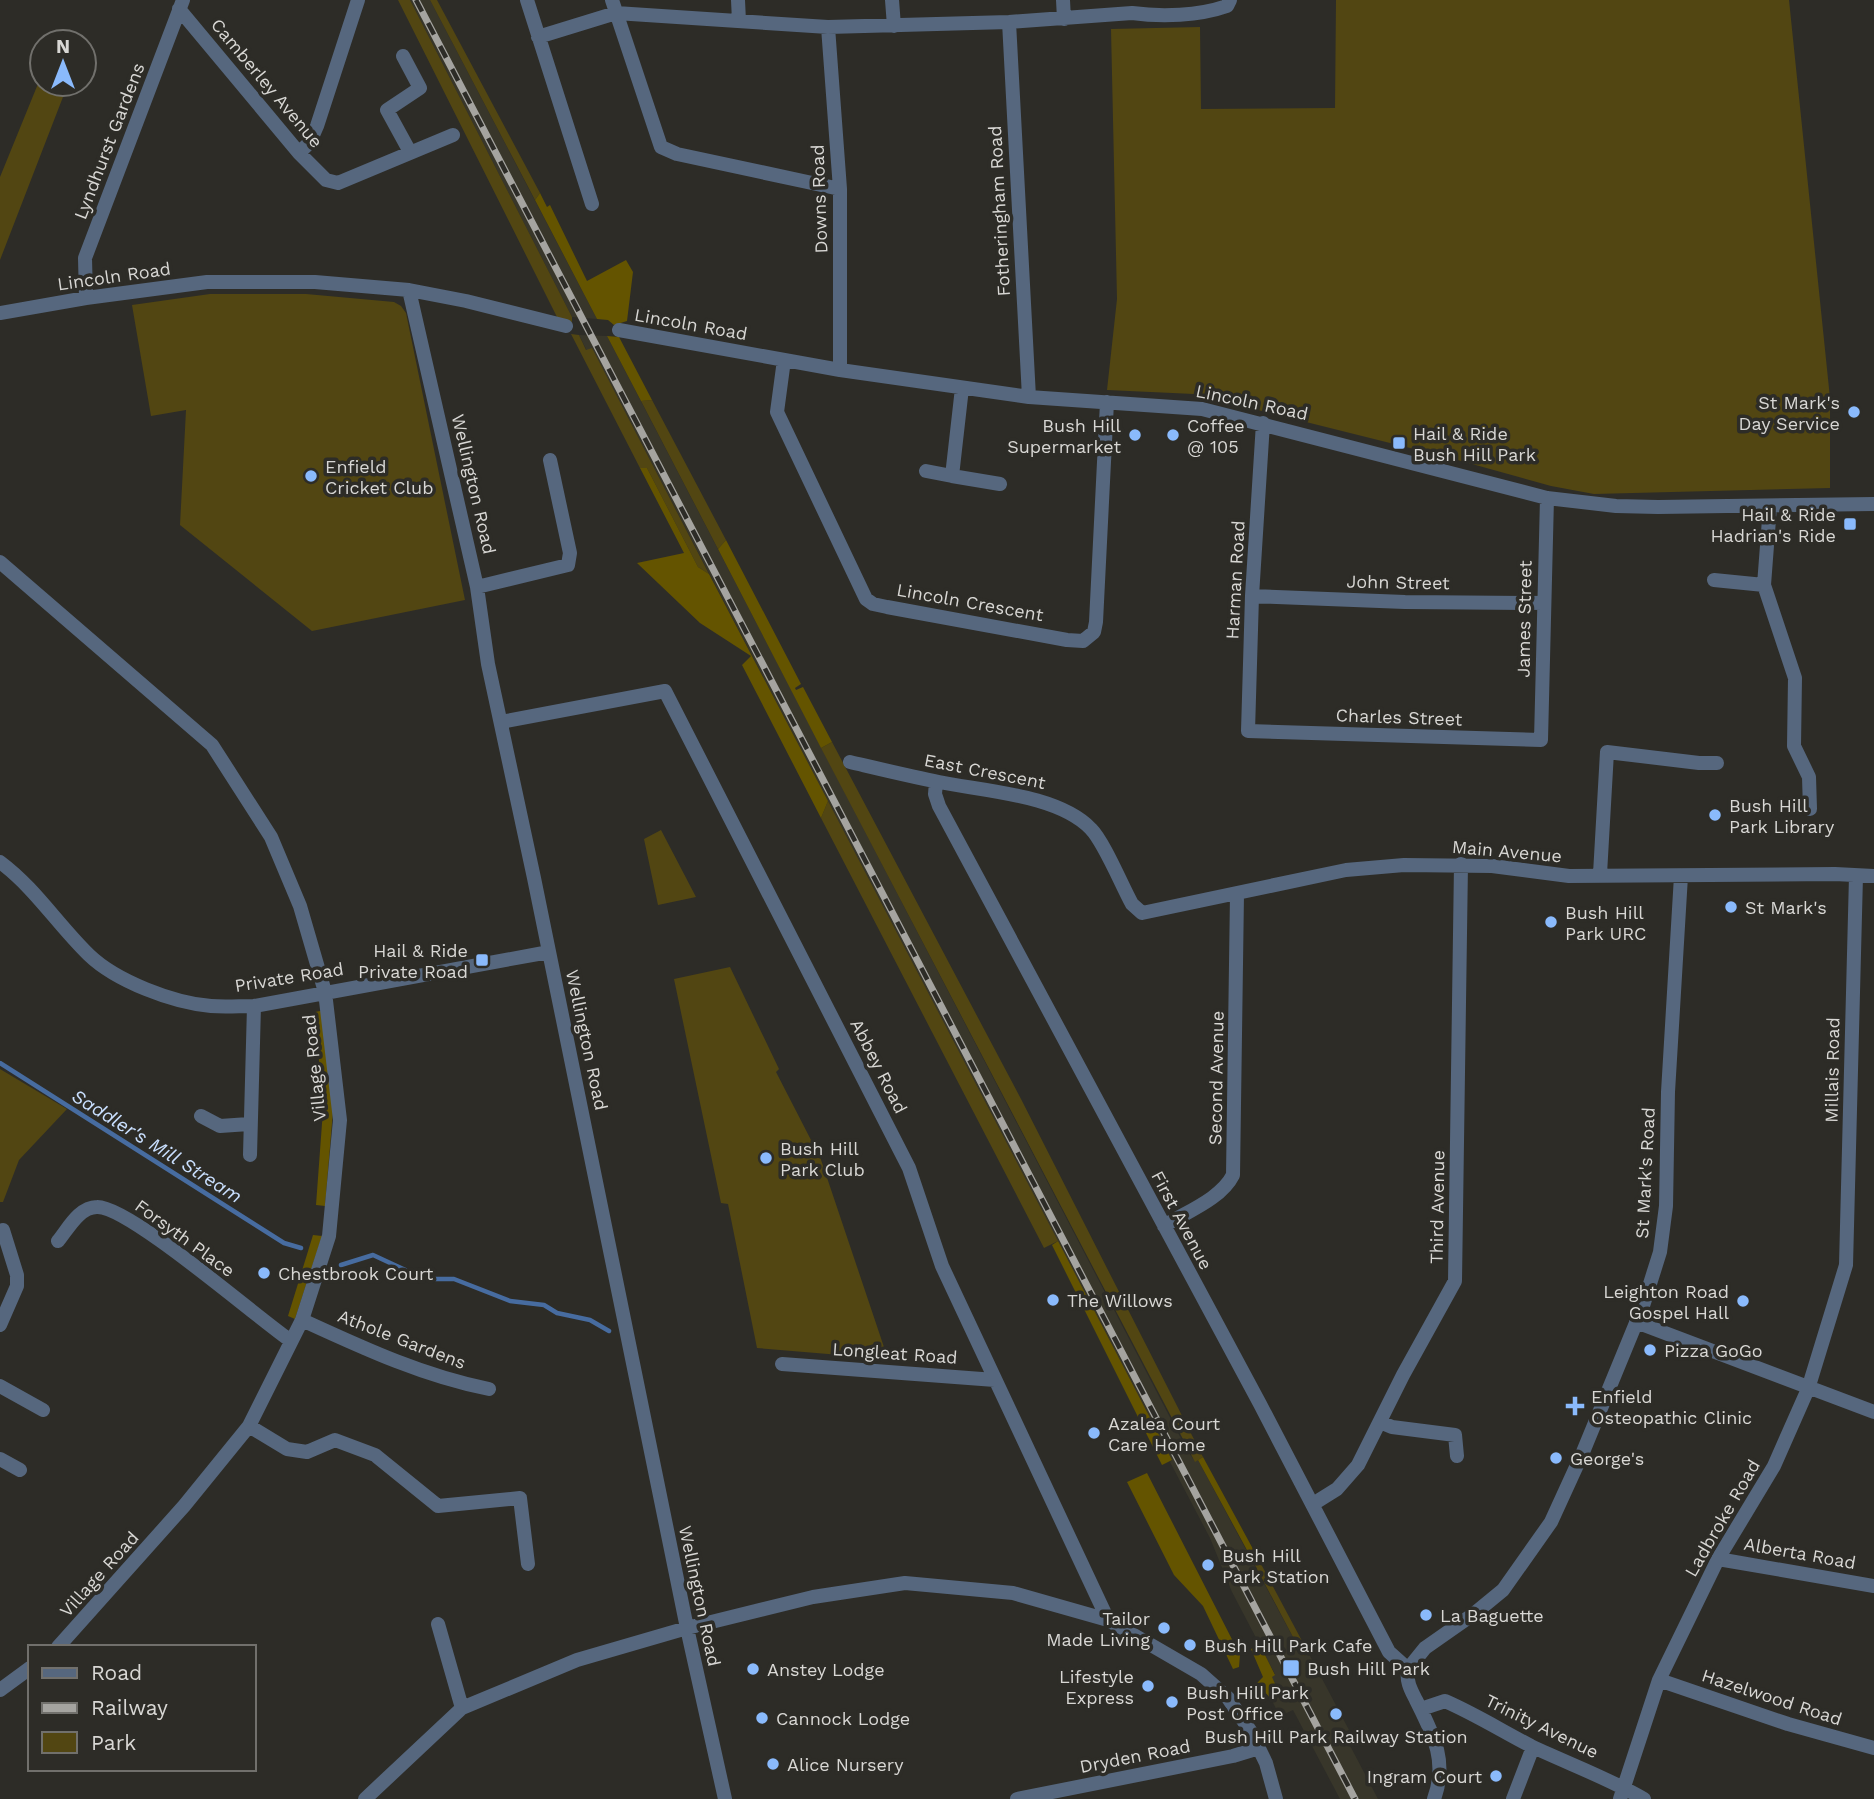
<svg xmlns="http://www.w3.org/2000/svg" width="1874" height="1799" viewBox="0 0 1874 1799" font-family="'Work Sans',sans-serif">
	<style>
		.built { fill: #38362a }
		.green { fill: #524612 }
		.forest { fill: #645400 }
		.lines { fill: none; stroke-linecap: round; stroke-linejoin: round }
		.stream { stroke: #476ca0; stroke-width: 4.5 }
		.minor { stroke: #56677e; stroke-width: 14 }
		.rail-casing { stroke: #a5a4a0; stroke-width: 7 }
		.rail { stroke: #2d2c27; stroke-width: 4.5; stroke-dasharray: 13; stroke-linecap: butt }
		.poi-dot { fill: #8abafc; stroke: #2d2c27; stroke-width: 2.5 }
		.labels { text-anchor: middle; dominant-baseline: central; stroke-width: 7; stroke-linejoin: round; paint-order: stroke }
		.street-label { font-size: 18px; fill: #d8d7d4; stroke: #2d2c27 }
		.poi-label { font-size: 18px; fill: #d8d7d4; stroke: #2d2c27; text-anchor: start }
		.water-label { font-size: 19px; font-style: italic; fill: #cae0ff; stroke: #2d2c27 }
	</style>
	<rect width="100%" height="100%" fill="#2d2c27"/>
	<path class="built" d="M410,0H430L597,319L572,317Z
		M579,335L607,336L1188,1452L1195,1461L1198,1460L1303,1656L1309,1654L1349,1730L1346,1732L1348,1737L1346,1738L1378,1799H1340L1293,1710L1280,1716L1271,1699L1280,1695L1271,1677L1275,1674L1232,1592L1210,1538L1170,1462L1172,1460L592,349L587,351Z"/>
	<path class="green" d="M398,0H410L572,317V322L558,319Z
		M430,0H437L540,193L535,200Z
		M1336,0H1789L1830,398V488L1594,494L1551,486L1454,459L1194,394L1107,390L1117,299L1111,29L1200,27L1201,109L1335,108Z
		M42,74V84H68L0,260V177Z
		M210,294H306L394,302L401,306L406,313L465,600L312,631L180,525L186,410L151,416L132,305Z
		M571,334L579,335L586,350L592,348L709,574L698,567L647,468H640Z
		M652,400L726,540L718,549L641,401Z
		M832,742L1021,1099L1203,1457L1195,1462L821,748Z
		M828,801L1058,1241L1044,1248L821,818Z
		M661,830L696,897L658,905L644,839Z
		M730,967L779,1069L776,1072L811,1140L814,1139L888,1359L757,1348L728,1204L721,1203L674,979Z
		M0,1069L67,1109L19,1160L3,1202H0Z
		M1253,1549L1309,1654L1303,1656L1248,1552Z"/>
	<path class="forest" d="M540,193L547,207L550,205L587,281L626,260L633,272L627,321L614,325L608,320L597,319L535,200Z
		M607,336L619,337L652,400L641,401Z
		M640,468H647L698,567L709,574L828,801L821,818L742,665L751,656L700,623L637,563L684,553Z
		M726,540L801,684L795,688L796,690L803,687L832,742L821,748L718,549Z
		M325,1010L333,1111L325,1206L316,1205L323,1110L315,1012Z
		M313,1235L322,1236L295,1319L288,1316Z
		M1058,1241L1172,1460L1162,1465L1052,1245Z
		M1203,1457L1253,1549L1248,1552L1198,1460Z
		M1147,1473L1240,1655L1239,1667L1233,1669L1203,1606L1174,1575L1127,1482Z
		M1260,1645L1275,1675L1272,1677L1280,1695L1271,1699L1257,1683L1263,1677L1251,1649Z"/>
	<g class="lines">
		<path class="stream" d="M0,1063L284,1243L301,1248
			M341,1265L373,1255L414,1274L435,1279H454L510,1301L544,1305L557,1313L590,1320L609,1331"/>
		<path class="minor" d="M527,0L592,204
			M612,0L661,147L677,154L840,189
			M738,0L739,21
			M892,0L894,26
			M1063,0L1064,19
			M179,9L299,153L326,180L338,183L453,135
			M1009,22L1029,397
			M828,27L840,189V370
			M538,37L616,13L828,27L1009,22L1132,13C1161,17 1199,16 1227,6L1230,0
			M403,56L420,88L387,110L410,152
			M299,153L310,142L317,126L358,0
			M409,290L477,587L488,664L534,878L687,1628L725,1799
			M86,298L85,258L183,0
			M0,313L86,298L207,282H315L409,290L466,301L566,326
			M619,330L840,370L1029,397L1202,409L1547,498L1616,506L1658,507L1874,504
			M784,360L777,412L866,599L873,604L887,607L1067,640L1083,641L1094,632L1096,622L1107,402
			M962,388L952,476L1000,484
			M1263,423L1252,596L1248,731L1541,740L1547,498
			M926,471L952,476
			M1770,506L1764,585L1795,678L1794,746L1809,777L1810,809
			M0,562L212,745L271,837L300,906L325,992L340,1120L329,1236L302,1320L249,1426L184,1506L58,1647
			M1714,580L1764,585
			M477,587L568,565L570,553L550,460
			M1252,596L1405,602L1543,603
			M501,722L665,691L909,1168L942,1266L1108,1620
			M850,762C880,769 909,776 939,782C984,791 1059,795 1091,829C1104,842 1122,886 1132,904L1142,913L1346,870L1404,865L1492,866L1569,876L1835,874L1874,876
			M936,782L935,794L939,806L1260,1404L1389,1652L1408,1669
			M0,862C35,888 58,925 89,955C116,981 173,1003 211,1006C225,1007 239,1006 254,1006L549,952
			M1600,874L1607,752L1699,763H1717
			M201,1116L220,1126L249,1124
			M250,1155L254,1006
			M1164,1226C1186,1212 1221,1199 1233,1175L1237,894
			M58,1241C68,1229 79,1207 97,1207C129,1206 256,1317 291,1341
			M302,1320C363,1348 423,1376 489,1389
			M1636,1322L1874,1412
			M0,1325L17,1286V1275L3,1230
			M782,1364L995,1380
			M0,1386L43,1410
			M1380,1422L1392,1427L1455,1435L1457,1456
			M249,1426L287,1449L307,1452L335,1440L375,1455L438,1506L520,1498L528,1564
			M0,1459L20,1470
			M1313,1504L1337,1489L1358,1465L1403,1375L1455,1281L1461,864
			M1718,1559L1874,1586
			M438,1624L462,1708
			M1659,1680L1788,1724L1874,1748
			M0,1690L30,1668
			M1421,1709L1445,1701C1475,1714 1502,1731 1531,1746C1569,1764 1608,1778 1644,1799
			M365,1799L462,1708L577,1660L687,1628L813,1597L905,1583L1013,1593L1108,1620L1201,1674L1228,1698L1251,1732L1266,1763L1276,1799
			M1017,1799L1233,1756L1259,1748
			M1434,1799C1448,1761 1433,1734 1416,1700C1411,1690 1406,1682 1408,1669L1425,1648L1475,1613L1503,1590L1551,1522L1583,1452L1643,1306L1660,1252L1666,1206L1668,1092L1681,876
			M1513,1799L1533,1747
			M1620,1799L1659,1680L1718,1559L1774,1466L1808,1389L1846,1265L1856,876"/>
		<g class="rail-casing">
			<path id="rail" d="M416,0L1355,1799"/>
		</g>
		<use href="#rail" class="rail"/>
	</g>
	<g class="poi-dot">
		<circle cx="1854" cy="412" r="7"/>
		<circle cx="1135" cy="435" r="7"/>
		<circle cx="1173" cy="435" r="7"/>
		<rect x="1392" y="436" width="14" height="14" rx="3.5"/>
		<circle cx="311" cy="476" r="7"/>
		<rect x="1843" y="517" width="14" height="14" rx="3.5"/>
		<circle cx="1715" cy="815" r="7"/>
		<circle cx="1731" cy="907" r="7"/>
		<circle cx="1551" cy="922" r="7"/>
		<rect x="475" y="953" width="14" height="14" rx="3.5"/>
		<circle cx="766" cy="1158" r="7"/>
		<circle cx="264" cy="1273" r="7"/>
		<circle cx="1053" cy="1300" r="7"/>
		<circle cx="1743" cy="1301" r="7"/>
		<circle cx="1650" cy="1350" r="7"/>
		<path d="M1571.5 1395.5h7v7h7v7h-7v7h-7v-7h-7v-7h7z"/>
		<circle cx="1094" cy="1433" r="7"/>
		<circle cx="1556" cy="1458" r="7"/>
		<circle cx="1208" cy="1565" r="7"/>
		<circle cx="1426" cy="1615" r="7"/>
		<circle cx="1164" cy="1628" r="7"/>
		<circle cx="1190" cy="1645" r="7"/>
		<rect x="1282" y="1659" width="18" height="18" rx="3.5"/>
		<circle cx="753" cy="1669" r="7"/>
		<circle cx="1148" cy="1686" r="7"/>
		<circle cx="1172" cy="1702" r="7"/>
		<circle cx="1336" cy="1714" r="7"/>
		<circle cx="762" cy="1718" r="7"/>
		<circle cx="773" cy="1764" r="7"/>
		<circle cx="1496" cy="1776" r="7"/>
	</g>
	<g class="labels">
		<g class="street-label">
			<text transform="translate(267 83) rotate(50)">Camberley Avenue</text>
			<text transform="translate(109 141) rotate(-69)">Lyndhurst Gardens</text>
			<text transform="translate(819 199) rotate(-92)">Downs Road</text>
			<text transform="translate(999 211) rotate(-93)">Fotheringham Road</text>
			<text transform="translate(114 276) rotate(-8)">Lincoln Road</text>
			<text transform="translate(691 324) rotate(10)">Lincoln Road</text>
			<text transform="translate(1252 402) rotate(12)">Lincoln Road</text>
			<text transform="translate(474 484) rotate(77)">Wellington Road</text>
			<text transform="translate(1235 580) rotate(-87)">Harman Road</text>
			<text transform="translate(1398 582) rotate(1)">John Street</text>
			<text transform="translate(970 602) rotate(10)">Lincoln Crescent</text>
			<text transform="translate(1524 619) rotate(-89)">James Street</text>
			<text transform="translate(1399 717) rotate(2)">Charles Street</text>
			<text transform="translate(985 771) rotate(11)">East Crescent</text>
			<text transform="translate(1507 851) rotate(5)">Main Avenue</text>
			<text transform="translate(289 977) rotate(-9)">Private Road</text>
			<text transform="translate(587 1040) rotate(78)">Wellington Road</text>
			<text transform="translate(879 1066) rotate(63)">Abbey Road</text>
			<text transform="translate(314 1068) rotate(-96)">Village Road</text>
			<text transform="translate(1832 1070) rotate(-89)">Millais Road</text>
			<text transform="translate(1216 1078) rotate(-89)">Second Avenue</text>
			<text transform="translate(1645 1173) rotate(-87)">St Mark's Road</text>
			<text transform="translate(1437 1207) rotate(-89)">Third Avenue</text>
			<text transform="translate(1182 1220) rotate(62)">First Avenue</text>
			<text transform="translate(185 1238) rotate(36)">Forsyth Place</text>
			<text transform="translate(402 1339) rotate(21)">Athole Gardens</text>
			<text transform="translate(895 1353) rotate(4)">Longleat Road</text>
			<text transform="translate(1722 1518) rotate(-60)">Ladbroke Road</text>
			<text transform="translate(1800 1553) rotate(10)">Alberta Road</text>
			<text transform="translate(99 1574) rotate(-48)">Village Road</text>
			<text transform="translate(700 1596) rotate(78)">Wellington Road</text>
			<text transform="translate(1772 1697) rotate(18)">Hazelwood Road</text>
			<text transform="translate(1542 1726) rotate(26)">Trinity Avenue</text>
			<text transform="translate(1135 1756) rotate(-11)">Dryden Road</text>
		</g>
		<g class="poi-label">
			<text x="1840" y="402" text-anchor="end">St Mark's<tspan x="1840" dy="21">Day Service</tspan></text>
			<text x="1121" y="425" text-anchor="end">Bush Hill<tspan x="1121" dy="21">Supermarket</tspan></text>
			<text x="1187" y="425">Coffee<tspan x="1187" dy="21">@ 105</tspan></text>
			<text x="1413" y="433">Hail &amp; Ride<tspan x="1413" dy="21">Bush Hill Park</tspan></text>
			<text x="325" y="466">Enfield<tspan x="325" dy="21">Cricket Club</tspan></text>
			<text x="1836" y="514" text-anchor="end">Hail &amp; Ride<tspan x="1836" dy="21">Hadrian's Ride</tspan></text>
			<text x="1729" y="805">Bush Hill<tspan x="1729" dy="21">Park Library</tspan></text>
			<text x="1745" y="907">St Mark's</text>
			<text x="1565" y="912">Bush Hill<tspan x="1565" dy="21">Park URC</tspan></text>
			<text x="468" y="950" text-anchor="end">Hail &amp; Ride<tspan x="468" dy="21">Private Road</tspan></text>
			<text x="780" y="1148">Bush Hill<tspan x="780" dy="21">Park Club</tspan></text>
			<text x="278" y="1273">Chestbrook Court</text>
			<text x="1729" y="1291" text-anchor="end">Leighton Road<tspan x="1729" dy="21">Gospel Hall</tspan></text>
			<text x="1067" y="1300">The Willows</text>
			<text x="1664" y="1350">Pizza GoGo</text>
			<text x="1591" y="1396">Enfield<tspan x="1591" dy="21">Osteopathic Clinic</tspan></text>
			<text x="1108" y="1423">Azalea Court<tspan x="1108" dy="21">Care Home</tspan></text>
			<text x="1570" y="1458">George's</text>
			<text x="1222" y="1555">Bush Hill<tspan x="1222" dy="21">Park Station</tspan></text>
			<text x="1440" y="1615">La Baguette</text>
			<text x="1150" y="1618" text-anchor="end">Tailor<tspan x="1150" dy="21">Made Living</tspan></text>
			<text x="1204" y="1645">Bush Hill Park Cafe</text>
			<text x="1307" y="1668">Bush Hill Park</text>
			<text x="767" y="1669">Anstey Lodge</text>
			<text x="1134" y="1676" text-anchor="end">Lifestyle<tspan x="1134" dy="21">Express</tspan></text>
			<text x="1186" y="1692">Bush Hill Park<tspan x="1186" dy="21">Post Office</tspan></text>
			<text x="776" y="1718">Cannock Lodge</text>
			<text x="1336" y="1736" text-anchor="middle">Bush Hill Park Railway Station</text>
			<text x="787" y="1764">Alice Nursery</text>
			<text x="1482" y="1776" text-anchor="end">Ingram Court</text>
		</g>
		<g class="water-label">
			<text transform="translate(157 1146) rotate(32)">Saddler's Mill Stream</text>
		</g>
	</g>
	<rect x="28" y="1645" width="228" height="126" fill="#2d2c27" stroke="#71706c" stroke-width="2"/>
	<rect x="42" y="1668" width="35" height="10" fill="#56677e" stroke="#71706c" stroke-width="2"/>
	<text x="91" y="1680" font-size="21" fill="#d8d7d4">Road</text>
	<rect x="42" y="1703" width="35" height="10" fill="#a5a4a0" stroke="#71706c" stroke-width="2"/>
	<text x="91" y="1715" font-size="21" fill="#d8d7d4">Railway</text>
	<rect x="42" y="1732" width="35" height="21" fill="#524612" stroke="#71706c" stroke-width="2"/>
	<text x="91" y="1750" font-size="21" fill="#d8d7d4">Park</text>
	<g transform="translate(63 63)"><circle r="33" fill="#2d2c27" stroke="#71706c" stroke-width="2"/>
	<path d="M0-5L12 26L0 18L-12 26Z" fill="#8abafc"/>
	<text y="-10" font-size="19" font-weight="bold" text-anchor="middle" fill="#d8d7d4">N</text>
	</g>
</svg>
